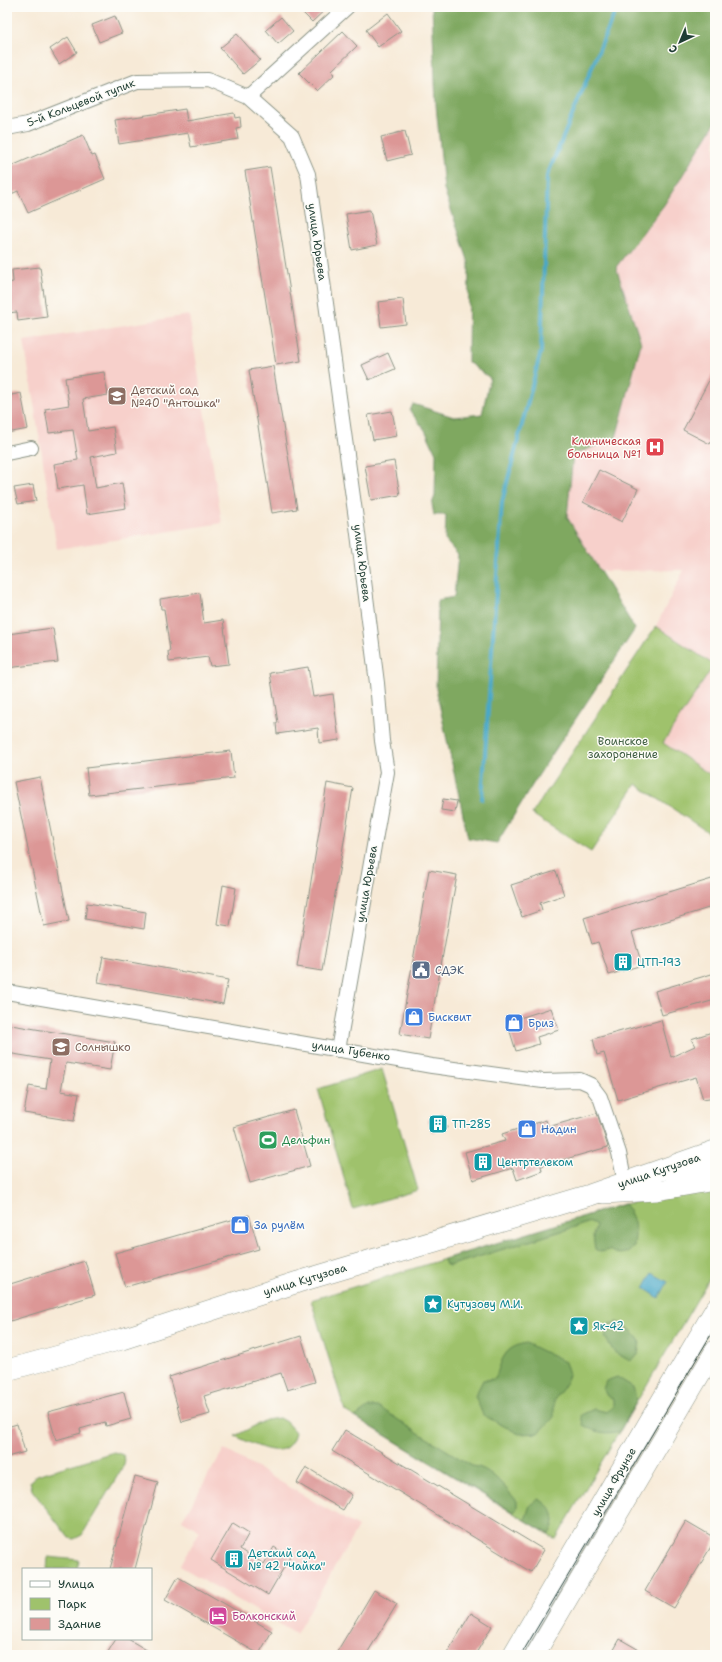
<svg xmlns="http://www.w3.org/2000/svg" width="722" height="1662" viewBox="0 0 722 1662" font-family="'Shantell Sans',sans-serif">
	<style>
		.built { fill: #f7d0cb }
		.green { fill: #9fc26c; stroke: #5f8050 }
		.forest { fill: #7fa860; stroke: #4f724a }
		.water { fill: #48a8c7; stroke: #34727e }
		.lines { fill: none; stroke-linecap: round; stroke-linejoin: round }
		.stream { stroke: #48a8c7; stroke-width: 4 }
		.building { fill: #dc9796 }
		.minor-casing { stroke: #8b9486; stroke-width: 16 }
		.secondary-casing { stroke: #8b9486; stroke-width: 20 }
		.primary-casing { stroke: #8b9486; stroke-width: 22 }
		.minor { stroke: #fff; stroke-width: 14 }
		.secondary { stroke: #fff; stroke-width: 19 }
		.primary { stroke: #fff; stroke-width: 21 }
		.tram { stroke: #1f3d34; stroke-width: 1 }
		.labels { text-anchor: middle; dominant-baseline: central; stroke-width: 3; stroke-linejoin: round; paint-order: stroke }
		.street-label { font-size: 11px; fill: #1f3d34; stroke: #fdfcf7 }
		.education-label { font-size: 11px; fill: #785e54; stroke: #fdfcf7; text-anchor: start }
		.health-label { font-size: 11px; fill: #be3a42; stroke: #fdfcf7; text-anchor: end }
		.park-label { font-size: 11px; fill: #3f5e42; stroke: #fdfcf7 }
		.culture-label { font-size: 11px; fill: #0d838f; stroke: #fdfcf7; text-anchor: start }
		.service-label { font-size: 11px; fill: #4e5e75; stroke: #fdfcf7; text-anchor: start }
		.shop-label { font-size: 11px; fill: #366cbe; stroke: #fdfcf7; text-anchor: start }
		.leisure-label { font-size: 11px; fill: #27864d; stroke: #fdfcf7; text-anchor: start }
		.hotel-label { font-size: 11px; fill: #b23c85; stroke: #fdfcf7; text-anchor: start }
	</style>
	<rect width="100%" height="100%" fill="#fdfcf7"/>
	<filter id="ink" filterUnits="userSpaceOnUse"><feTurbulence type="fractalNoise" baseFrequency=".025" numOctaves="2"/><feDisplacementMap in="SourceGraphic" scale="8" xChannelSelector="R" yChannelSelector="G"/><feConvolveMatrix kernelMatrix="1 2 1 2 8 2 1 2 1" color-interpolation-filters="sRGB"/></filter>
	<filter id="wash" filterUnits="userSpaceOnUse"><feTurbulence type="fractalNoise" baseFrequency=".012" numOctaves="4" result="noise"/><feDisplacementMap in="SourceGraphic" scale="16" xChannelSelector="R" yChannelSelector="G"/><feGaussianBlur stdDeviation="0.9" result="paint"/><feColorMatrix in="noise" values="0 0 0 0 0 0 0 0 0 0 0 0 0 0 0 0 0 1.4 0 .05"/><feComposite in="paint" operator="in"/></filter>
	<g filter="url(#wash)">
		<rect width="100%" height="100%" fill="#f7ead7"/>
		<path class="built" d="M715,123V778L663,743L714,665L656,626L684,570L600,571L567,517L573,455L616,438L641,343L616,267L664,205Z
			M189,315L222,523L57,549L24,341Z
			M224,1449L358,1527L296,1634L180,1566L200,1531L182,1520Z"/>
		<path class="green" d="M656,626L714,665L663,743L715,778V837L636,784L591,852L532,814Z
			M382,1069L418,1190L353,1209L318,1089Z
			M715,1189V1269L556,1539L345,1411L311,1300L624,1204Z
			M279,1418L286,1422L295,1432C288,1465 256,1445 235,1436L266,1420Z
			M114,1452L123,1455L125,1460L124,1465L82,1535L74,1539L69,1538L32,1490L30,1481L37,1475Z
			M48,1557L79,1560L77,1569H47Z"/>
		<path class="forest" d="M432,7H715V123L664,205L616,267L641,343L616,438L573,455L567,517L635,629L536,779L497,843L468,838L436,689L438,600L454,597L458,555L445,540L446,515H434L432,504L435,496L436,453L425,430L410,411L413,404L454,417L482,414L490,378L468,362L469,263L444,189L436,105Z
			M624,1204C636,1217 636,1231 634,1247C624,1255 619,1256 609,1250L600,1252L595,1249L593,1236L596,1225L591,1222L449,1266L445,1264L444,1259Z
			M617,1322L631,1330L640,1341L638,1355L630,1361L614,1352L605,1337L609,1324Z
			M526,1343L565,1362L569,1375L564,1387L554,1400V1417L539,1433L519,1434L483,1415L475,1396L483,1380L495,1379C503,1358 503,1348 526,1343Z
			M617,1377L633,1387L637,1401L620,1431C606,1435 595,1432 583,1425L581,1415L594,1409L607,1412L613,1407V1399L607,1396L603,1389L606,1381Z
			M369,1407H379L406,1425L472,1466C491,1467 505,1488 517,1501V1508L513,1512L355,1417Z
			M538,1499C553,1506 559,1520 549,1534L525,1520L530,1505Z"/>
		<path class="water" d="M652,1273L668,1282L659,1298L644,1288Z"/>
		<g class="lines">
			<path class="stream" d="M482,799L502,502L541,351L547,176L617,7"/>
		</g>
		<g id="blocks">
			<path class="building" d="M297,7H328L312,22Z
				M388,13L401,31L378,47L366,30Z
				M115,16L122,33L99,42L92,25Z
				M281,17L293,31L278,44L266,30Z
				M343,31L357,46L331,71L335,74L317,91L299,73Z
				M237,34L260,60L243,74L220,48Z
				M68,37L77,52L59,64L50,49Z
				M185,109L187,121L234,113L235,118L240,117L241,127L236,128L238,139L191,147L188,133L119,144L115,120Z
				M405,131L411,155L387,161L381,137Z
				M83,135L92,156L95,155L105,179L28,213L18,191L7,196V168Z
				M270,167L301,361L276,365L245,171Z
				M370,210L377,245L352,250L346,214Z
				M40,267L47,317L18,321L17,312L7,313V283L13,282L12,270Z
				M403,299L406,324L381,327L378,302Z
				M388,353L395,369L369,380L362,365Z
				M273,366L297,509L272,513L249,370Z
				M715,369V435L710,444L683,430Z
				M104,372L108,395L83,399L88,431L113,427L117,452L91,457L96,488L122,483L126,508L87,514L83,485L58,489L54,464L78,460L73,430L49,433L45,409L69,405L65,378Z
				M21,393L28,429L7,433V396Z
				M392,411L397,436L373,440L368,415Z
				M394,461L400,495L371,500L365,466Z
				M599,470L638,489L622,522L583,502Z
				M33,485L36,501L18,504L14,488Z
				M200,593L204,623L223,620L229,664L210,666L208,657L169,662L168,651H170L164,609H161L160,599Z
				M53,628L58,662L7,668V634Z
				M308,667L313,697L333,694L339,740L319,743L318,728L277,734L276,723H278L270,673Z
				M231,751L234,778L89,795L86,768Z
				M40,777L69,921L44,926L14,782Z
				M327,783L353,788L322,971L297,967Z
				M443,799L457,801L455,812L441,810Z
				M429,870L457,875L428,1039L400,1034Z
				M556,871L564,895L540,903L542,910L522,917L511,885Z
				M715,878V906L632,932L642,965L609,975L598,942L592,944L584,918Z
				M223,885L236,888L230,926L217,924Z
				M87,903L146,912L144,929L85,919Z
				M103,957L228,980L223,1004L98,982Z
				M715,973V1000L662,1015L655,991Z
				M551,1008L559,1030L537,1037L539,1044L516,1051L507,1022Z
				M661,1020L671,1057L695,1046L691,1039L715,1031V1097L703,1099L696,1077L618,1100L604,1053L597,1055L593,1039Z
				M11,1025L115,1042L110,1070L66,1063L61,1091L79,1094L74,1121L24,1113L29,1086L46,1089L50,1060L7,1053Z
				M294,1110L310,1166L250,1183L234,1127Z
				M597,1113L608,1147L541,1166L542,1171L517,1180L513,1168L473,1180L465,1152L505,1141L502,1134L546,1120L548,1127Z
				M443,1115L447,1128L432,1132L428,1120Z
				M249,1215L259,1249L125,1287L115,1253Z
				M85,1261L95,1295L7,1322V1285Z
				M301,1336L315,1382L287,1390L281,1373L204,1396L210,1414L182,1422L169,1377Z
				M124,1392L131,1419L106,1426L105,1422L80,1429L81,1433L56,1440L48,1412Z
				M17,1424L25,1452L7,1457V1427Z
				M345,1430L544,1550L531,1572L332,1451Z
				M306,1467L352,1495L343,1510L297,1483Z
				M135,1476L158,1482L135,1569H110Z
				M686,1521L715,1538V1540L674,1608L645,1591Z
				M233,1523L249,1533L240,1549L264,1564L274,1547L290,1557L268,1595L211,1560Z
				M178,1577L272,1631L259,1654L165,1600Z
				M374,1590L397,1604L366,1655H335Z
				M471,1613L492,1626L475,1655H446Z
				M116,1639H128L155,1655H106Z
				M620,1639L648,1655H611Z"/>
		</g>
	</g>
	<g filter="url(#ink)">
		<use href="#blocks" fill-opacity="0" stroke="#8b9486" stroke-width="1"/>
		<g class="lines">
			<g class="minor-casing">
				<path id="minor" d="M248,97L347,7
					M7,128L28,124L137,81L208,80L248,97L292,136L308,174L357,526L377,683L382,741L387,772L338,1050
					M7,453L31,448
					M7,992L432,1066L543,1081L580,1080L591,1085L600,1097L619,1153L625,1183"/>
			</g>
			<g class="secondary-casing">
				<path id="secondary" d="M603,1194L657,1191L715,1181
					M512,1655L715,1308
					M535,1655L715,1350"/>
			</g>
			<g class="primary-casing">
				<path id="primary" d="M676,1179L715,1168
					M7,1370L122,1339L298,1282L590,1195L715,1151"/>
			</g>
			<use href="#minor" class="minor"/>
			<use href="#secondary" class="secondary"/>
			<use href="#primary" class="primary"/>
			<path class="tram" d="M521,1655L715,1328"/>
		</g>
	</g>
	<defs>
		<g id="school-square" transform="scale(1)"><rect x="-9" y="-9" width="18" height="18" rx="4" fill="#8d6e63" stroke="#fdfcf7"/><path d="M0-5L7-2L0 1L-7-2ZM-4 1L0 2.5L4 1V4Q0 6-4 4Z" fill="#fff"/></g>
		<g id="hospital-square" transform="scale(1)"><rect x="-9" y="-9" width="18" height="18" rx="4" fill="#e0444e" stroke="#fdfcf7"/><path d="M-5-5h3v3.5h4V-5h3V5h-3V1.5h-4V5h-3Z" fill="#fff"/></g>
		<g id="building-square" transform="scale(1)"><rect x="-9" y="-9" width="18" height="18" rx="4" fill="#0f9aa8" stroke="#fdfcf7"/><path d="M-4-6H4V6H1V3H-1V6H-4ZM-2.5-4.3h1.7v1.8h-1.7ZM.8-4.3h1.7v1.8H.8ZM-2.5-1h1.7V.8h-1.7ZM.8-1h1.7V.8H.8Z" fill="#fff"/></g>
		<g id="civic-square" transform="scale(1)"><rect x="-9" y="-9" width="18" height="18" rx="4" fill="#5c6f8a" stroke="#fdfcf7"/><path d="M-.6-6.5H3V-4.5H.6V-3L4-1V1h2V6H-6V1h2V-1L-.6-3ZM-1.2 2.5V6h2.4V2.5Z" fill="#fff"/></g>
		<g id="shop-square" transform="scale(1)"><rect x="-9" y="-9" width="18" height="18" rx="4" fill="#3f7fe0" stroke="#fdfcf7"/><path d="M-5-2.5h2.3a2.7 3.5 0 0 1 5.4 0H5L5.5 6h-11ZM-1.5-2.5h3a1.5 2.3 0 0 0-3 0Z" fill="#fff"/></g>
		<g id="stadium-square" transform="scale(1)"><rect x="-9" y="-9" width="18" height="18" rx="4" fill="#2e9e5b" stroke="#fdfcf7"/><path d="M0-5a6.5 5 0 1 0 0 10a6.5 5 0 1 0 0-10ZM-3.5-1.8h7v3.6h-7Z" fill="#fff"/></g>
		<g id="sight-square" transform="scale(1)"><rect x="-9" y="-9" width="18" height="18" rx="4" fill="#0f9aa8" stroke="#fdfcf7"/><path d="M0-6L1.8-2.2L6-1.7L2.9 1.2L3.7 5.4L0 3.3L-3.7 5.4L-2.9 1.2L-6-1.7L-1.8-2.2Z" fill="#fff"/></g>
		<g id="hotel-square" transform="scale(1)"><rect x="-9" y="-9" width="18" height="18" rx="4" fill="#d1479c" stroke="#fdfcf7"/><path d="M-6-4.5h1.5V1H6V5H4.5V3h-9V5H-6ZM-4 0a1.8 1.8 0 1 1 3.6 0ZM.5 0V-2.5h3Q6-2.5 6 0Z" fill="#fff"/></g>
	</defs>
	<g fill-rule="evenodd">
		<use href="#school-square" x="117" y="396"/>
		<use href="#hospital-square" x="655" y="447"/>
		<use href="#building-square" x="623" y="962"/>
		<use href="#civic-square" x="421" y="970"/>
		<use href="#shop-square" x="414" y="1017"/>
		<use href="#shop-square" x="514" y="1023"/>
		<use href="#school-square" x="61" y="1047"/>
		<use href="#building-square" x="438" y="1124"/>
		<use href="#shop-square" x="527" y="1129"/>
		<use href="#stadium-square" x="268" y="1140"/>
		<use href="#building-square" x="483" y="1162"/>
		<use href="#shop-square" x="240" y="1225"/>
		<use href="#sight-square" x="433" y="1304"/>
		<use href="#sight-square" x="579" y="1326"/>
		<use href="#building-square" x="234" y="1559"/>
		<use href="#hotel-square" x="218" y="1616"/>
	</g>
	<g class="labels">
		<g class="street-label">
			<text transform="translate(81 103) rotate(-21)">5-й Кольцевой тупик</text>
			<text transform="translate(317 242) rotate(82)">улица Юрьева</text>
			<text transform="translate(362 563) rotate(83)">улица Юрьева</text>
			<text transform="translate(367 884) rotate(-80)">улица Юрьева</text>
			<text transform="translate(351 1051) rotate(9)">улица Губенко</text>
			<text transform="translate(659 1171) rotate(-19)">улица Кутузова</text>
			<text transform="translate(305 1280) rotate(-17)">улица Кутузова</text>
			<text transform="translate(614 1482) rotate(-60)">улица Фрунзе</text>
		</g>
		<g class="education-label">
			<text x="131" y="390">Детский сад<tspan x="131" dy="13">№40 "Антошка"</tspan></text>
			<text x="75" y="1047">Солнышко</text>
		</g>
		<g class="health-label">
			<text x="641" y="441">Клиническая<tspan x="641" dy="13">больница №1</tspan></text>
		</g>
		<g class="park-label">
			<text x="623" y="741">Воинское<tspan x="623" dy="13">захоронение</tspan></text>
		</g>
		<g class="culture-label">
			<text x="637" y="962">ЦТП-193</text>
			<text x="452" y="1124">ТП-285</text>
			<text x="497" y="1162">Центртелеком</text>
			<text x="447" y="1304">Кутузову М.И.</text>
			<text x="593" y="1326">Як-42</text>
			<text x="248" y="1553">Детский сад<tspan x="248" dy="13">№ 42 "Чайка"</tspan></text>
		</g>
		<g class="service-label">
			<text x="435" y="970">СДЭК</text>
		</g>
		<g class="shop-label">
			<text x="428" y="1017">Бисквит</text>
			<text x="528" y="1023">Бриз</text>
			<text x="541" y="1129">Надин</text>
			<text x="254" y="1225">За рулём</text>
		</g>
		<g class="leisure-label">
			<text x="282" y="1140">Дельфин</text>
		</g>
		<g class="hotel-label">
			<text x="232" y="1616">Болконский</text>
		</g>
	</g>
	<rect width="722" height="1662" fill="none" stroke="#fdfcf7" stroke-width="24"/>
	<rect x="22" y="1568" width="130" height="72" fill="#fdfcf7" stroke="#a4b0a9"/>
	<rect x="30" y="1581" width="20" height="6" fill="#ffffff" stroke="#a4b0a9"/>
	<text x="58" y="1588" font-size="12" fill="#1f3d34">Улица</text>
	<rect x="30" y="1598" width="20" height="12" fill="#9fc26c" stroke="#a4b0a9"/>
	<text x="58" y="1608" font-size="12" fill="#1f3d34">Парк</text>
	<rect x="30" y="1618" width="20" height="12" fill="#dc9796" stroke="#a4b0a9"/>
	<text x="58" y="1628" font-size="12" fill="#1f3d34">Здание</text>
	<g transform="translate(680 42) rotate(224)" stroke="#fdfcf7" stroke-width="3" paint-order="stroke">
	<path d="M0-3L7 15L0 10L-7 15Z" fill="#1f3d34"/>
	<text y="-6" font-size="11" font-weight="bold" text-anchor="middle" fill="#1f3d34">С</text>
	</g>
</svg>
